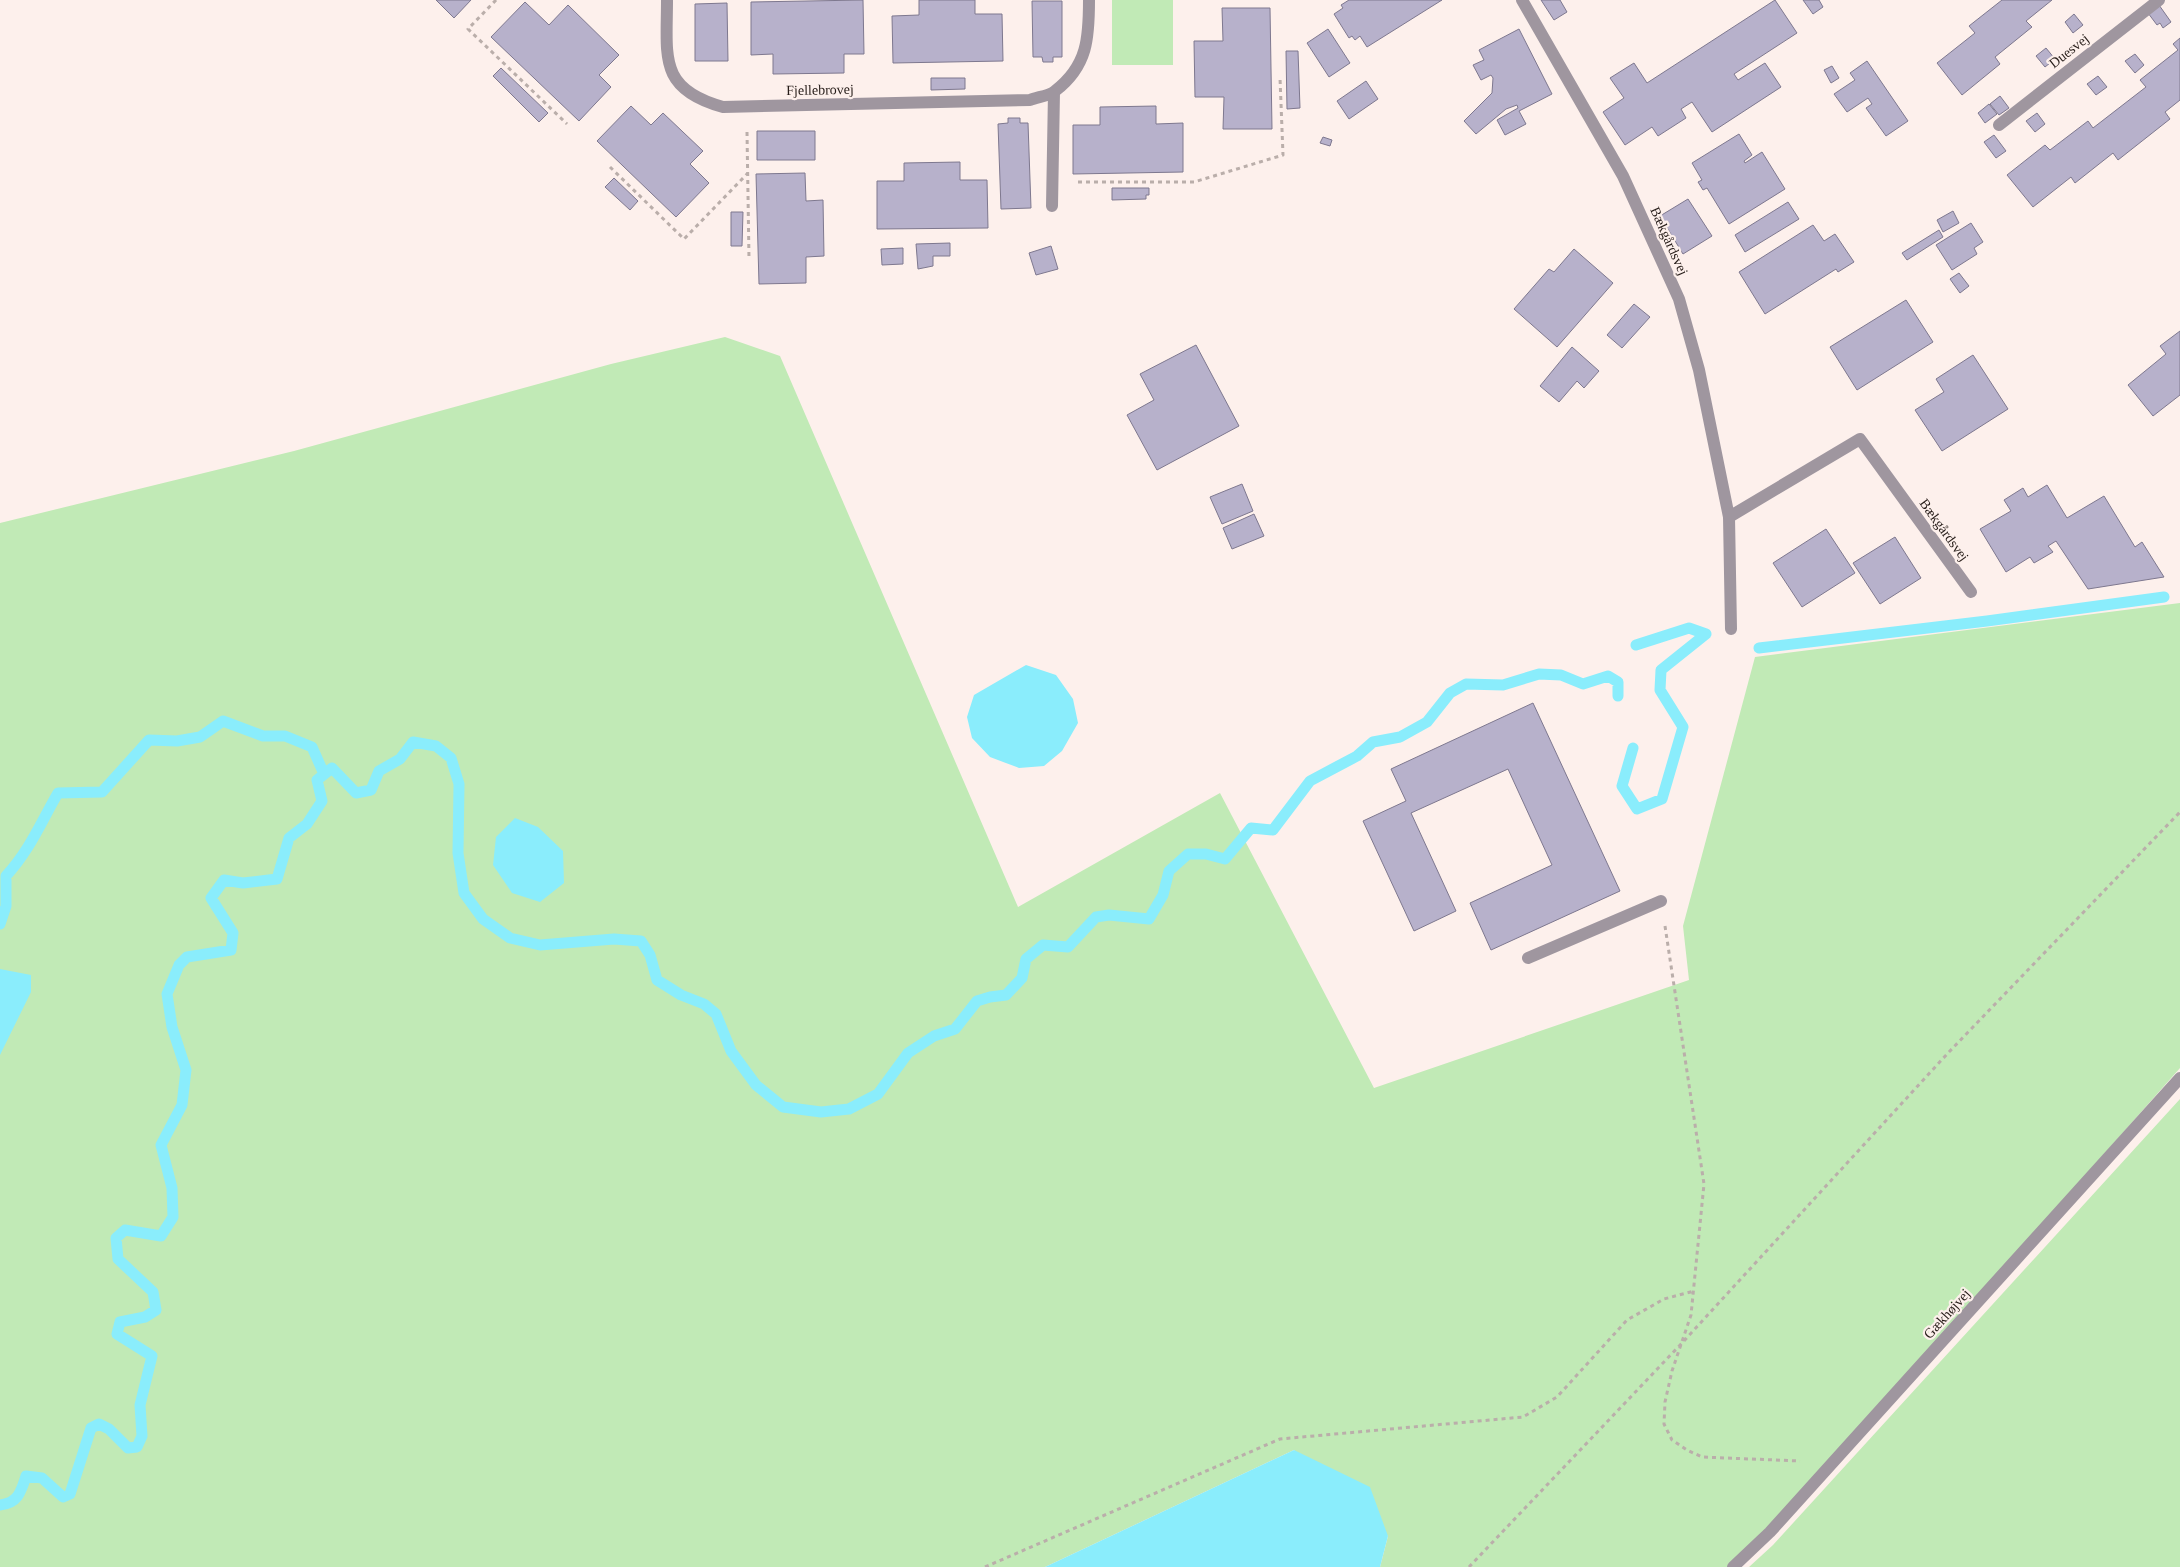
<svg xmlns="http://www.w3.org/2000/svg" width="2180" height="1567" viewBox="0 0 2180 1567" font-family="'Times New Roman',serif">
	<style>
		.green { fill: #c1eab6 }
		.water { fill: #8aedfc }
		.lines { fill: none; stroke-linecap: round; stroke-linejoin: round }
		.stream { stroke: #8aedfc; stroke-width: 11 }
		.building { fill: #b7b1cb; stroke: #7e788f }
		.path { stroke: #baaeaa; stroke-width: 3; stroke-dasharray: 4 4; stroke-linecap: butt }
		.minor { stroke: #9f969f; stroke-width: 12 }
		.labels { text-anchor: middle; dominant-baseline: central; stroke-width: 4.5; stroke-linejoin: round; paint-order: stroke }
		.street-label { font-size: 14px; fill: #261c18; stroke: #fdf0ec }
	</style>
	<rect width="100%" height="100%" fill="#fdf0ec"/>
	<path class="green" d="M1112,0H1173V65H1112Z
		M725,337L780,356L1018,907L1220,793L1374,1088L1689,980L1683,926L1755,657L2180,603V1068L1770,1532L1731,1567H1380L1388,1536L1294,1450L1045,1567H0V523L294,451L611,364Z
		M2180,1099V1567H1749L1773,1545Z"/>
	<path class="water" d="M1026,665L1056,675L1073,699L1078,723L1062,751L1044,766L1019,768L990,757L972,738L967,717L974,695Z
		M515,818L538,827L563,851L564,883L540,902L512,893L493,865L496,837Z
		M0,969L31,975V992L0,1055Z
		M1294,1450L1370,1487L1388,1536L1380,1567H1045Z"/>
	<g class="lines">
		<path class="stream" d="M1636,645L1689,628L1706,634
			M1759,648L1987,621L2164,597
			M1633,748L1622,786L1637,809L1662,799L1683,727L1660,690L1661,670L1706,634
			M0,924L6,906V876C30,850 41,822 58,793L102,792L149,740L177,741L200,737L223,721L263,736H285L312,747L324,774
			M0,1505C18,1503 21,1492 26,1476L42,1478L63,1497L70,1494L91,1428L99,1424L109,1429L128,1448L137,1447L142,1436L140,1405L152,1356L117,1334L120,1322L145,1317L156,1310L153,1292L118,1259L116,1238L125,1230L161,1236L173,1217L172,1188L161,1145L182,1105L186,1070L172,1027L167,994L179,965L187,957L231,950L233,933L211,898L224,880L243,883L277,879L289,838L307,824L322,801L317,780L332,768L356,793L371,790L379,771L400,759L413,742L436,746L451,758L459,784L458,853L464,893L483,919L510,938L540,945L614,939L641,941L650,955L657,980L681,995L704,1004L716,1014L731,1051L756,1085L783,1107L821,1112L849,1109L878,1094L908,1053L934,1036L955,1029L977,1001L990,997L1006,995L1022,978L1026,959L1043,945L1068,947L1096,917L1109,915L1149,919L1163,895L1169,871L1188,854H1206L1225,859L1251,828L1273,830L1310,781L1357,756L1373,742L1400,737L1427,722L1450,693L1466,684L1503,685L1539,674L1561,675L1583,684L1608,676L1618,682V696"/>
	</g>
	<path class="building" d="M436,0H471L454,18Z
		M863,0L864,54H844V73L773,74V54L751,55V2Z
		M919,0H975V14H1002L1003,61L893,63L892,16L919,15Z
		M1349,0H1442L1367,47L1360,36L1355,40L1352,36L1349,38L1334,14L1343,8L1341,5Z
		M1541,0H1560L1567,12L1554,20Z
		M1775,0L1797,33L1734,74L1738,80L1765,63L1781,87L1712,132L1692,102L1681,109L1686,118L1658,136L1652,127L1625,145L1603,112L1624,98L1610,78L1634,63L1647,83Z
		M1803,0H1819L1823,7L1813,14Z
		M2002,0H2052L2026,21L2032,27L1995,57L2000,64L1962,95L1937,63L1975,33L1969,26Z
		M1032,1H1062V57H1053V62H1043L1042,57H1033Z
		M525,2L549,25L568,5L619,55L599,75L611,87L579,121L491,37Z
		M727,3L728,61H695V4Z
		M2159,5L2171,22L2163,28L2160,23L2157,25L2148,13Z
		M1222,8H1270L1272,129H1223L1224,97H1195L1194,41H1223Z
		M2074,14L2083,25L2073,33L2065,22Z
		M1328,29L1350,63L1329,77L1307,43Z
		M1519,29L1552,94L1519,111L1526,124L1505,135L1497,120L1518,108L1517,105L1506,109L1476,134L1464,121L1492,93L1493,78L1491,75L1481,80L1473,65L1484,60L1479,50Z
		M2180,38V100L2165,112L2170,119L2118,160L2113,153L2075,183L2071,177L2033,207L2007,175L2045,145L2050,150L2088,121L2093,128L2146,87L2140,80L2178,50L2173,44Z
		M2046,48L2055,59L2045,67L2036,56Z
		M1286,51H1298L1300,108L1287,109Z
		M2135,54L2144,65L2135,73L2125,61Z
		M1867,61L1908,121L1886,136L1866,108L1872,104L1868,98L1847,112L1834,94L1855,80L1850,73Z
		M1832,66L1839,78L1831,83L1824,70Z
		M501,68L548,113L539,122L493,76Z
		M2098,76L2107,87L2096,95L2087,84Z
		M931,78H965V89L931,90Z
		M1366,81L1378,99L1349,119L1337,101Z
		M2000,96L2009,108L1999,115L1990,104Z
		M1989,104L1997,114L1985,123L1978,113Z
		M631,106L651,125L663,113L703,151L690,164L709,183L676,217L597,141Z
		M1156,106V124L1183,123V172L1073,174V125H1100V107Z
		M2037,113L2045,124L2035,132L2026,121Z
		M1008,118H1020V123H1028L1031,208L1001,209L998,124L1008,123Z
		M757,131H815V160H757Z
		M1739,134L1752,155L1744,161L1745,163L1762,152L1785,189L1729,224L1707,188L1703,190L1698,182L1702,180L1692,163Z
		M1994,135L2006,151L1996,158L1984,142Z
		M1323,137L1332,140L1330,146L1320,143Z
		M960,162V180H987L988,228L877,229V181H904V163Z
		M805,173L806,201L823,200L824,256L806,257V283L759,284L756,174Z
		M614,178L638,201L630,210L605,187Z
		M1112,188H1149V195H1146V199L1112,200Z
		M1688,199L1712,236L1683,254L1660,216Z
		M1788,202L1799,219L1745,252L1735,235Z
		M1953,211L1959,223L1943,232L1937,220Z
		M731,212H743L742,246H731Z
		M1971,223L1983,242L1974,248L1977,254L1952,270L1936,245Z
		M1813,225L1824,241L1835,234L1854,262L1838,272L1836,269L1765,314L1739,272Z
		M1939,230L1943,237L1907,260L1902,253Z
		M950,243V256H933V266L918,269L916,244Z
		M1051,246L1058,269L1036,275L1029,253Z
		M903,248V264L882,265L881,249Z
		M1574,249L1613,283L1557,347L1514,309L1549,269L1554,272Z
		M1959,273L1969,286L1960,293L1950,279Z
		M1906,300L1933,342L1857,390L1830,347Z
		M1634,304L1650,317L1622,348L1607,335Z
		M2180,331V395L2153,416L2128,385L2166,354L2160,346Z
		M1196,345L1239,426L1157,470L1127,415L1154,400L1140,374Z
		M1572,347L1599,371L1584,388L1577,381L1559,402L1540,386Z
		M1973,355L2008,409L1942,451L1915,410L1944,392L1936,379Z
		M1242,484L1253,511L1222,524L1210,497Z
		M2047,485L2067,518L2104,496L2135,547L2142,542L2164,577L2088,589L2056,541L2048,546L2053,552L2034,563L2030,557L2006,572L1980,529L2011,511L2004,500L2023,488L2028,497Z
		M1254,514L1264,536L1232,549L1223,528Z
		M1826,529L1855,573L1802,607L1773,563Z
		M1895,537L1921,578L1880,604L1853,563Z
		M1533,703L1620,891L1491,950L1470,903L1552,865L1508,769L1411,813L1456,911L1414,931L1363,821L1406,801L1391,769Z"/>
	<g class="lines">
		<path class="path" d="M496,0L468,29L567,124
			M747,132L749,259
			M610,167L684,239L748,173
			M1078,182H1194L1283,155L1280,78
			M1665,926L1704,1184L1691,1315L1672,1371L1665,1402L1664,1424L1672,1440L1687,1450L1702,1457L1800,1461
			M985,1567L1280,1439L1523,1417L1557,1397L1627,1320L1664,1299L1694,1291
			M1469,1567L1682,1343L1948,1053L2180,812"/>
		<path class="minor" d="M667,0C667,57 658,89 723,107L1030,100C1037,97 1049,96 1055,91C1088,66 1089,37 1089,0
			M1522,0L1623,176L1679,299L1699,370L1729,517L1731,629
			M1999,125L2159,0
			M1052,206L1054,92
			M1729,517L1860,439L1971,592
			M1528,958L1661,901
			M1733,1567L1770,1532L2180,1078"/>
	</g>
	<g class="labels">
		<g class="street-label">
			<text transform="translate(2069 51) rotate(-38)">Duesvej</text>
			<text transform="translate(820 90) rotate(-1)">Fjellebrovej</text>
			<text transform="translate(1669 241) rotate(66)">Bækgårdsvej</text>
			<text transform="translate(1944 530) rotate(54)">Bækgårdsvej</text>
			<text transform="translate(1947 1314) rotate(-48)">Gækhøjvej</text>
		</g>
	</g>
</svg>
